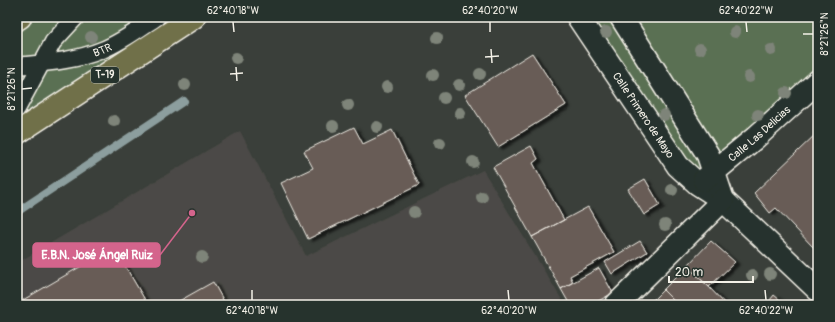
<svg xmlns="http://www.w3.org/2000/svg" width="835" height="322" viewBox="0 0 835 322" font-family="Pangolin,sans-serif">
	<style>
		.built { fill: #4b4a46 }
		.green { fill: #5a6f53; stroke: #a7b09e }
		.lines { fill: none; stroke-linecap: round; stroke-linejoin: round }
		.stream { stroke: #8c9e9e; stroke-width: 8 }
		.building { fill: #675b57; stroke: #f4f1e8; filter: url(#shadow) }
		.lane-casing { stroke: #f4f1e8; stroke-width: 19 }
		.street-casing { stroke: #f4f1e8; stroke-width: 25 }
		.highway-casing { stroke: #f4f1e8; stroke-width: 25 }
		.lane { stroke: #26332d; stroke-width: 16 }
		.street { stroke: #26332d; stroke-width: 22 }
		.highway { stroke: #70704a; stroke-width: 22 }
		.tree { fill: #7e8479 }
		.ticks { fill: none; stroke: #f4f1e8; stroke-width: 1.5 }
		.labels { text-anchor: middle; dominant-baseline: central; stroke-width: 3.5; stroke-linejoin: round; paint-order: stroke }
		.shield { fill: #26332d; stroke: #b6b8b0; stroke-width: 1 }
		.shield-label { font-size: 10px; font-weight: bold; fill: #f4f1e8 }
		.street-label { font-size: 11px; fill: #f4f1e8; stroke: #26332d }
		.leader { fill: none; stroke: #d4648c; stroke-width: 1.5 }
		.callout-dot { fill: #d4648c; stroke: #26332d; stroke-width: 1.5 }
		.callout { fill: #d4648c; stroke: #d4648c; stroke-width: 1.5 }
		.callout-label { font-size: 12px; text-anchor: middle; font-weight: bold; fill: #fff }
		.neatline { fill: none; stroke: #f4f1e8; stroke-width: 1.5 }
		.ticks-label { font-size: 10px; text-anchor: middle; fill: #f4f1e8 }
	</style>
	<defs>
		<filter id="shadow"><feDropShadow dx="4.5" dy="2.5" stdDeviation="1" flood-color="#0009"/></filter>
	</defs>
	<rect width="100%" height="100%" fill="#3a3f3a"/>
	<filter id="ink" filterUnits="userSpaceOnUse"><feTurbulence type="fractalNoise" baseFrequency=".025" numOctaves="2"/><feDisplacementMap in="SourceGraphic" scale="8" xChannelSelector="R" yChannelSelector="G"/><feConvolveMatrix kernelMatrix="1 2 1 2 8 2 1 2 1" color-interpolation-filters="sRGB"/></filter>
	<g filter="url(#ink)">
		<path class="built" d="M240,131L306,256L483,170L565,305H17V263Z"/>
		<path class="green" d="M20,17H194L17,133V19Z
			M579,17H818V81L698,184Z"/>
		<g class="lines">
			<path class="stream" d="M17,212L184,101"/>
		</g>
		<path class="building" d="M532,53L566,105L498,147L465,95Z
			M354,127L363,144L392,130L419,185L308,239L281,183L313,168L304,151Z
			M818,132V209L813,213L818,219V243L813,247L776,208L770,213L754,193Z
			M531,146L538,159L533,163L564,220L532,237L493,167Z
			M645,179L660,205L644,215L628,189Z
			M588,207L614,252L570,276L573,282L561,289L532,237Z
			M640,241L647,252L612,274L605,262Z
			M711,241L735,262L709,287L687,266Z
			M114,247L148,305H25L23,300Z
			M687,266L709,287L726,305H678L663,290Z
			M599,268L613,293L591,305H570L561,289Z
			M213,282L226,305H172Z
			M663,290L678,305H648Z
			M774,295L786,305H766Z"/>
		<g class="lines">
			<g class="lane-casing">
				<g id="lane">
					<path id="s1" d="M17,66C45,63 75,61 102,50C122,42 139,29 157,17"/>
					<path d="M17,109L53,42L76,17"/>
				</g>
			</g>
			<g class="street-casing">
				<g id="street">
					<path id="s2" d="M578,17L678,166L698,184L723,200L818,290"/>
					<path d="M621,17L708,155L723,200"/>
					<path id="s3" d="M704,180L755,138L818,81"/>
					<path d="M616,305L723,200"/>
				</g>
			</g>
			<g class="highway-casing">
				<path id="highway" d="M17,19L20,17
					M17,133L194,17"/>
			</g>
			<use href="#lane" class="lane"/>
			<use href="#street" class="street"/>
			<use href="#highway" class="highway"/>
		</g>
		<g class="tree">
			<circle cx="606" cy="32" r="6"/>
			<circle cx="735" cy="32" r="6"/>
			<circle cx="91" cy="37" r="6"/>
			<circle cx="437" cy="38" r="6"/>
			<circle cx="700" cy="49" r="6"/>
			<circle cx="771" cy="50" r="6"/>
			<circle cx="236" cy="58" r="6"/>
			<circle cx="480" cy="74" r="6"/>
			<circle cx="433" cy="75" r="6"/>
			<circle cx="749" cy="77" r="6"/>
			<circle cx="185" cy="85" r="6"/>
			<circle cx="459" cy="85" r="6"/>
			<circle cx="387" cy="87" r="6"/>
			<circle cx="786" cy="93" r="6"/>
			<circle cx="444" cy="98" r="6"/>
			<circle cx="348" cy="105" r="6"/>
			<circle cx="460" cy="113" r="6"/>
			<circle cx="664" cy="115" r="6"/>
			<circle cx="758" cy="115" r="6"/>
			<circle cx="114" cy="121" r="6"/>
			<circle cx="333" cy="126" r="6"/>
			<circle cx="377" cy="127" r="6"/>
			<circle cx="440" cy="143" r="6"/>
			<circle cx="473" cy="162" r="6"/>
			<circle cx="672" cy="190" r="6"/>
			<circle cx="482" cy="197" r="6"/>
			<circle cx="414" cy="212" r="6"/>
			<circle cx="665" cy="225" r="6"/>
			<circle cx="202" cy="257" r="6"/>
			<circle cx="770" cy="274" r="6"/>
			<circle cx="752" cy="275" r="6"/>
		</g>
	</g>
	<path class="ticks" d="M233,22L234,32M490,22V32M746,22L747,32M803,34H813M491,49L492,63M485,57L499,56M236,67L237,81M230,74L243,73M22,89L32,88M252,290V300M508,290L509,300M765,290L766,300"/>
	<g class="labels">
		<rect class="shield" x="91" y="67" width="28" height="16" rx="3"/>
		<g class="shield-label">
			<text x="105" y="75">T-19</text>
		</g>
		<g class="street-label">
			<text stroke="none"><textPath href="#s1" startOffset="87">BTR</textPath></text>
			<text stroke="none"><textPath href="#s2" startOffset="118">Calle Primero de Mayo</textPath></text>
			<text stroke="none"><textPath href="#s3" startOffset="72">Calle Las Delicias</textPath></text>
		</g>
	</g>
	<path class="leader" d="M192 213L160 255"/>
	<circle class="callout-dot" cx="192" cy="213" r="4"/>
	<rect class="callout" x="33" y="243" width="127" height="24" rx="4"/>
	<g class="callout-label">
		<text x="97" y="259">E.B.N. José Ángel Ruiz</text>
	</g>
	<rect width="835" height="322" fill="none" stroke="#26332d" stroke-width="44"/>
	<path d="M669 276v6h84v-6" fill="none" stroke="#f4f1e8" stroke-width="2"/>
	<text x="675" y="276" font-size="12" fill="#f4f1e8" stroke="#26332d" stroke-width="3" paint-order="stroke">20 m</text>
	<rect x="22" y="22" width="791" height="278" class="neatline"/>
	<g class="ticks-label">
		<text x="233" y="14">62°40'18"W</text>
		<text x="490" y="14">62°40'20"W</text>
		<text x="746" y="14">62°40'22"W</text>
		<text transform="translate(824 34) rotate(-90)" y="4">8°21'26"N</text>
		<text transform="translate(11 89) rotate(-90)" y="4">8°21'26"N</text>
		<text x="252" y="314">62°40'18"W</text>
		<text x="509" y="314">62°40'20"W</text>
		<text x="766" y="314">62°40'22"W</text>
	</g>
</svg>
